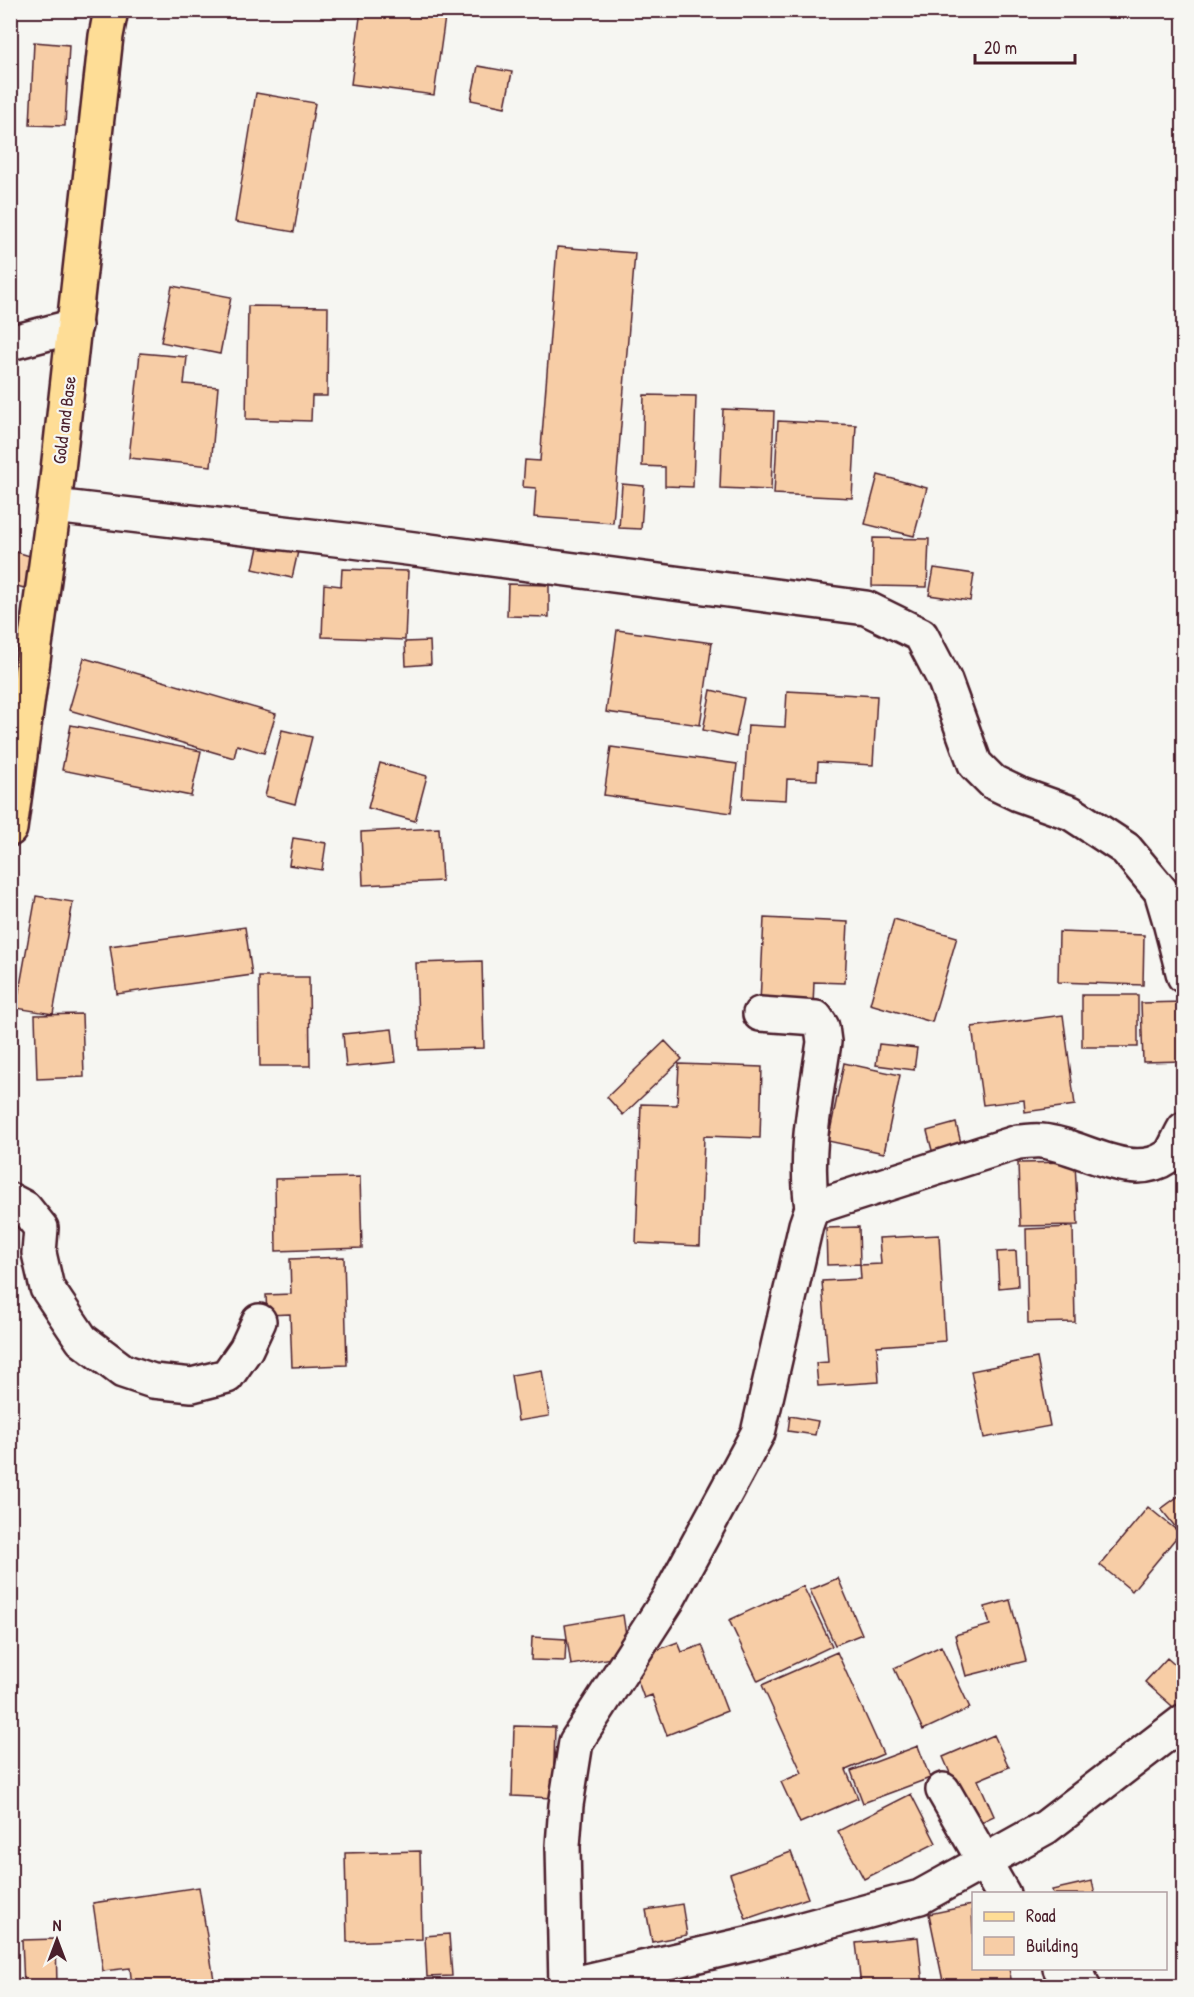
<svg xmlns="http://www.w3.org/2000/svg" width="1194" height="1997" viewBox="0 0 1194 1997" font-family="'Patrick Hand',sans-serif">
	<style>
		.building { fill: #f7cda6; stroke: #4a1f2b; stroke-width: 1.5 }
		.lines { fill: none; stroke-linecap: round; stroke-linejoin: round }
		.minor-casing { stroke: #4a1f2b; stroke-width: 38 }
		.major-casing { stroke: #4a1f2b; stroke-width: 38 }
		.minor { stroke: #f6f6f2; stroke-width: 33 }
		.major { stroke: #fedd96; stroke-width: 33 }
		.labels { text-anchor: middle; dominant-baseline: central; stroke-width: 4.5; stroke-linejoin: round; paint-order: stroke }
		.street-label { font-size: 18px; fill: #4a1f2b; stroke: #f6f6f2 }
	</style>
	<rect width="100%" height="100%" fill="#f6f6f2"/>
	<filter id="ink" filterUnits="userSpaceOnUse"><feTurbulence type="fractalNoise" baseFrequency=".0167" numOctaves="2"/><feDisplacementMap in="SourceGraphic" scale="12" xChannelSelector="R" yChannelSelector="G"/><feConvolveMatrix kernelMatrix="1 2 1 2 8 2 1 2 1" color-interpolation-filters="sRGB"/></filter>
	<g filter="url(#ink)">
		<path class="building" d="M361,10H395L445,17L434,95L351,84Z
			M34,42L69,45L65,126L30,125Z
			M478,66L512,72L505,107L471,100Z
			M256,93L315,103L294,232L235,222Z
			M557,247L635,253L613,523L534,517L536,488L523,487L525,460L540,461Z
			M172,286L231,297L220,354L161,342Z
			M248,306L328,307L327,396H312L311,421L246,419Z
			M140,353L187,357L184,384L218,387L211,466L129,458Z
			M644,395L696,396L693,487L665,486V467L642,466Z
			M723,409L774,411L771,490L720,488Z
			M778,421L856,425L852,498L774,494Z
			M878,475L927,488L914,536L865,524Z
			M622,484L644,486L641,529L619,528Z
			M260,538L299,547L292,578L253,569Z
			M873,538L929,539L927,587L872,586Z
			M10,550L33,557L24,588L10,584Z
			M934,568L974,574L970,601L929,595Z
			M342,569L408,571L405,640L322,637L324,584L341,586Z
			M508,584L549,585V617L507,616Z
			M617,630L712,643L700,725L606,712Z
			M430,641L431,664L406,666L405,642Z
			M84,658L276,714L264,753L237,745L234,758L69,710Z
			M711,690L744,698L736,737L703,730Z
			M787,691L877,696L873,765L818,762L817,780L787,779L786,800L743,798L748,725L785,727Z
			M71,725L201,751L191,796L62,770Z
			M282,730L312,737L295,804L265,796Z
			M611,747L737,764L731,813L604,795Z
			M380,763L427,776L415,821L368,808Z
			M439,828L442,881L363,885L361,832Z
			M293,838L326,843L322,870L289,865Z
			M36,896L73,902L53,1014L16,1008Z
			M764,918L848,922L845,983L814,982L813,1005L760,1003Z
			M894,919L957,937L932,1022L870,1004Z
			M245,927L252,975L117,994L110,946Z
			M1059,932L1144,935L1143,985L1058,982Z
			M482,961L484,1048L419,1050L416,963Z
			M259,977H309L310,1066H260Z
			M1082,995H1138V1047H1082Z
			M1184,1002V1061L1143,1062L1141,1003Z
			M82,1014L84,1077L37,1079L35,1015Z
			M1063,1015L1075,1105L1025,1112L1024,1100L983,1105L972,1027Z
			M392,1029L396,1062L346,1067L343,1034Z
			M665,1041L682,1059L623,1115L607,1097Z
			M879,1044L917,1048L914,1070L876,1065Z
			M844,1063L900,1075L884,1153L828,1141Z
			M679,1064L762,1067L760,1138L704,1136L700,1246L636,1243L641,1104L677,1105Z
			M956,1123L963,1151L934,1158L927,1131Z
			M1075,1162L1078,1225L1020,1226L1018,1163Z
			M360,1177L362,1248L276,1251L275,1179Z
			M859,1227L860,1264L827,1265L826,1228Z
			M1073,1227L1075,1322L1028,1323L1026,1229Z
			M939,1235L945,1341L877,1346L879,1382L818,1386L816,1363L828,1362L822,1281L861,1279L860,1265L881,1264L879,1238Z
			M1016,1251L1018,1286L999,1288L997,1252Z
			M344,1257L347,1365L292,1367L290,1314L267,1315L266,1295L291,1294L290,1259Z
			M1037,1358L1050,1426L984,1438L971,1371Z
			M542,1370L549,1416L518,1421L511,1375Z
			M790,1416L818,1421L815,1435L788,1431Z
			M1184,1492V1524L1177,1529L1161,1509Z
			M1148,1507L1180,1533L1132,1591L1100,1565Z
			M838,1578L862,1634L835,1645L810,1590Z
			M803,1586L832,1646L758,1681L729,1620Z
			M1010,1600L1026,1661L966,1676L955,1635L990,1625L985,1607Z
			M623,1615L629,1655L571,1665L565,1625Z
			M532,1637L566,1639L565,1661L531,1660Z
			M678,1642L682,1652L702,1645L727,1711L667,1735L652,1695L644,1698L630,1660Z
			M941,1646L970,1708L923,1730L894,1668Z
			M837,1652L883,1754L846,1770L858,1798L800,1823L781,1782L802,1773L762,1685Z
			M1167,1658L1184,1673V1709L1180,1713L1145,1682Z
			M514,1726L555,1727L553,1798L512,1796Z
			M994,1735L1009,1767L978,1780L994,1816L973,1826L943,1757Z
			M918,1746L930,1778L863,1803L851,1771Z
			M911,1794L936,1843L864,1879L838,1831Z
			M420,1851L422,1939L347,1942L345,1853Z
			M791,1852L808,1898L746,1919L730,1874Z
			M1092,1881L1095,1894H1053L1052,1890Z
			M199,1887L215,1986H132L130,1968L103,1971L93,1903Z
			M682,1904L687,1935L652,1942L646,1910Z
			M972,1905L974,1968H1009L1012,1984L998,1986H944L929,1914Z
			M449,1934L452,1976L427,1977L425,1936Z
			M918,1937L923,1986H861L856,1943Z
			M56,1939L57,1986H24L22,1940Z"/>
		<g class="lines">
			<g class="minor-casing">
				<path id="minor" d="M10,343L75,326
					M54,506L353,541L866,608L921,635L945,681L975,764L993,782L1018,794L1071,813L1126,849L1161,891L1169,918L1184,976
					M760,1014L816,1018L822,1027L824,1042C816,1098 804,1151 812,1208
					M10,1200L25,1208L41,1228L39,1253L47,1288L82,1340L123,1371L153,1381L192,1385L227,1376L246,1349L259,1321
					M943,1790L1003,1894
					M1060,1968L1079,1978L1083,1986
					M564,1986L751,1943L920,1897L1046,1827L1184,1721
					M566,1986L563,1846L566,1805L576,1742L667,1601L758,1433L806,1225L812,1208L1018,1142C1025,1142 1034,1140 1041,1141C1080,1144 1130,1183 1167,1157C1174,1152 1179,1137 1184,1129"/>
			</g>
			<g class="major-casing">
				<path id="major" d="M10,829L54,506L106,36L111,10"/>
			</g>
			<use href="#minor" class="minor"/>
			<use href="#major" class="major"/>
		</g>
	</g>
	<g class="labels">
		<g class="street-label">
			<text transform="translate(64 420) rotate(-83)">Gold and Base</text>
		</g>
	</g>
	<rect width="1194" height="1997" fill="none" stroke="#f6f6f2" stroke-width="36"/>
	<rect x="18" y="18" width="1158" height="1961" fill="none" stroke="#4a1f2b" stroke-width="2" filter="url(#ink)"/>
	<rect x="972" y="1892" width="195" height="78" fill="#f6f6f2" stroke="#b1a0a2" stroke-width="1.5"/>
	<rect x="984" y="1912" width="30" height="9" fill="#fedd96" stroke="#b1a0a2" stroke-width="1.5"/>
	<text x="1026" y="1922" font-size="18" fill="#4a1f2b">Road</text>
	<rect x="984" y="1937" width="30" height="18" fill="#f7cda6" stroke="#b1a0a2" stroke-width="1.5"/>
	<text x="1026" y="1952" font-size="18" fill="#4a1f2b">Building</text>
	<g transform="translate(57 1940)" stroke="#f6f6f2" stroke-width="4.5" paint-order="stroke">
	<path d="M0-4.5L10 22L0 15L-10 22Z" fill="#4a1f2b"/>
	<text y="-9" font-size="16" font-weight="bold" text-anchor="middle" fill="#4a1f2b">N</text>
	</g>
	<path d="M975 54v9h100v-9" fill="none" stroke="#4a1f2b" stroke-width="3"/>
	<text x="984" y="54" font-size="18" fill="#4a1f2b" stroke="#f6f6f2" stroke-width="4.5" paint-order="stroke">20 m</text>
</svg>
